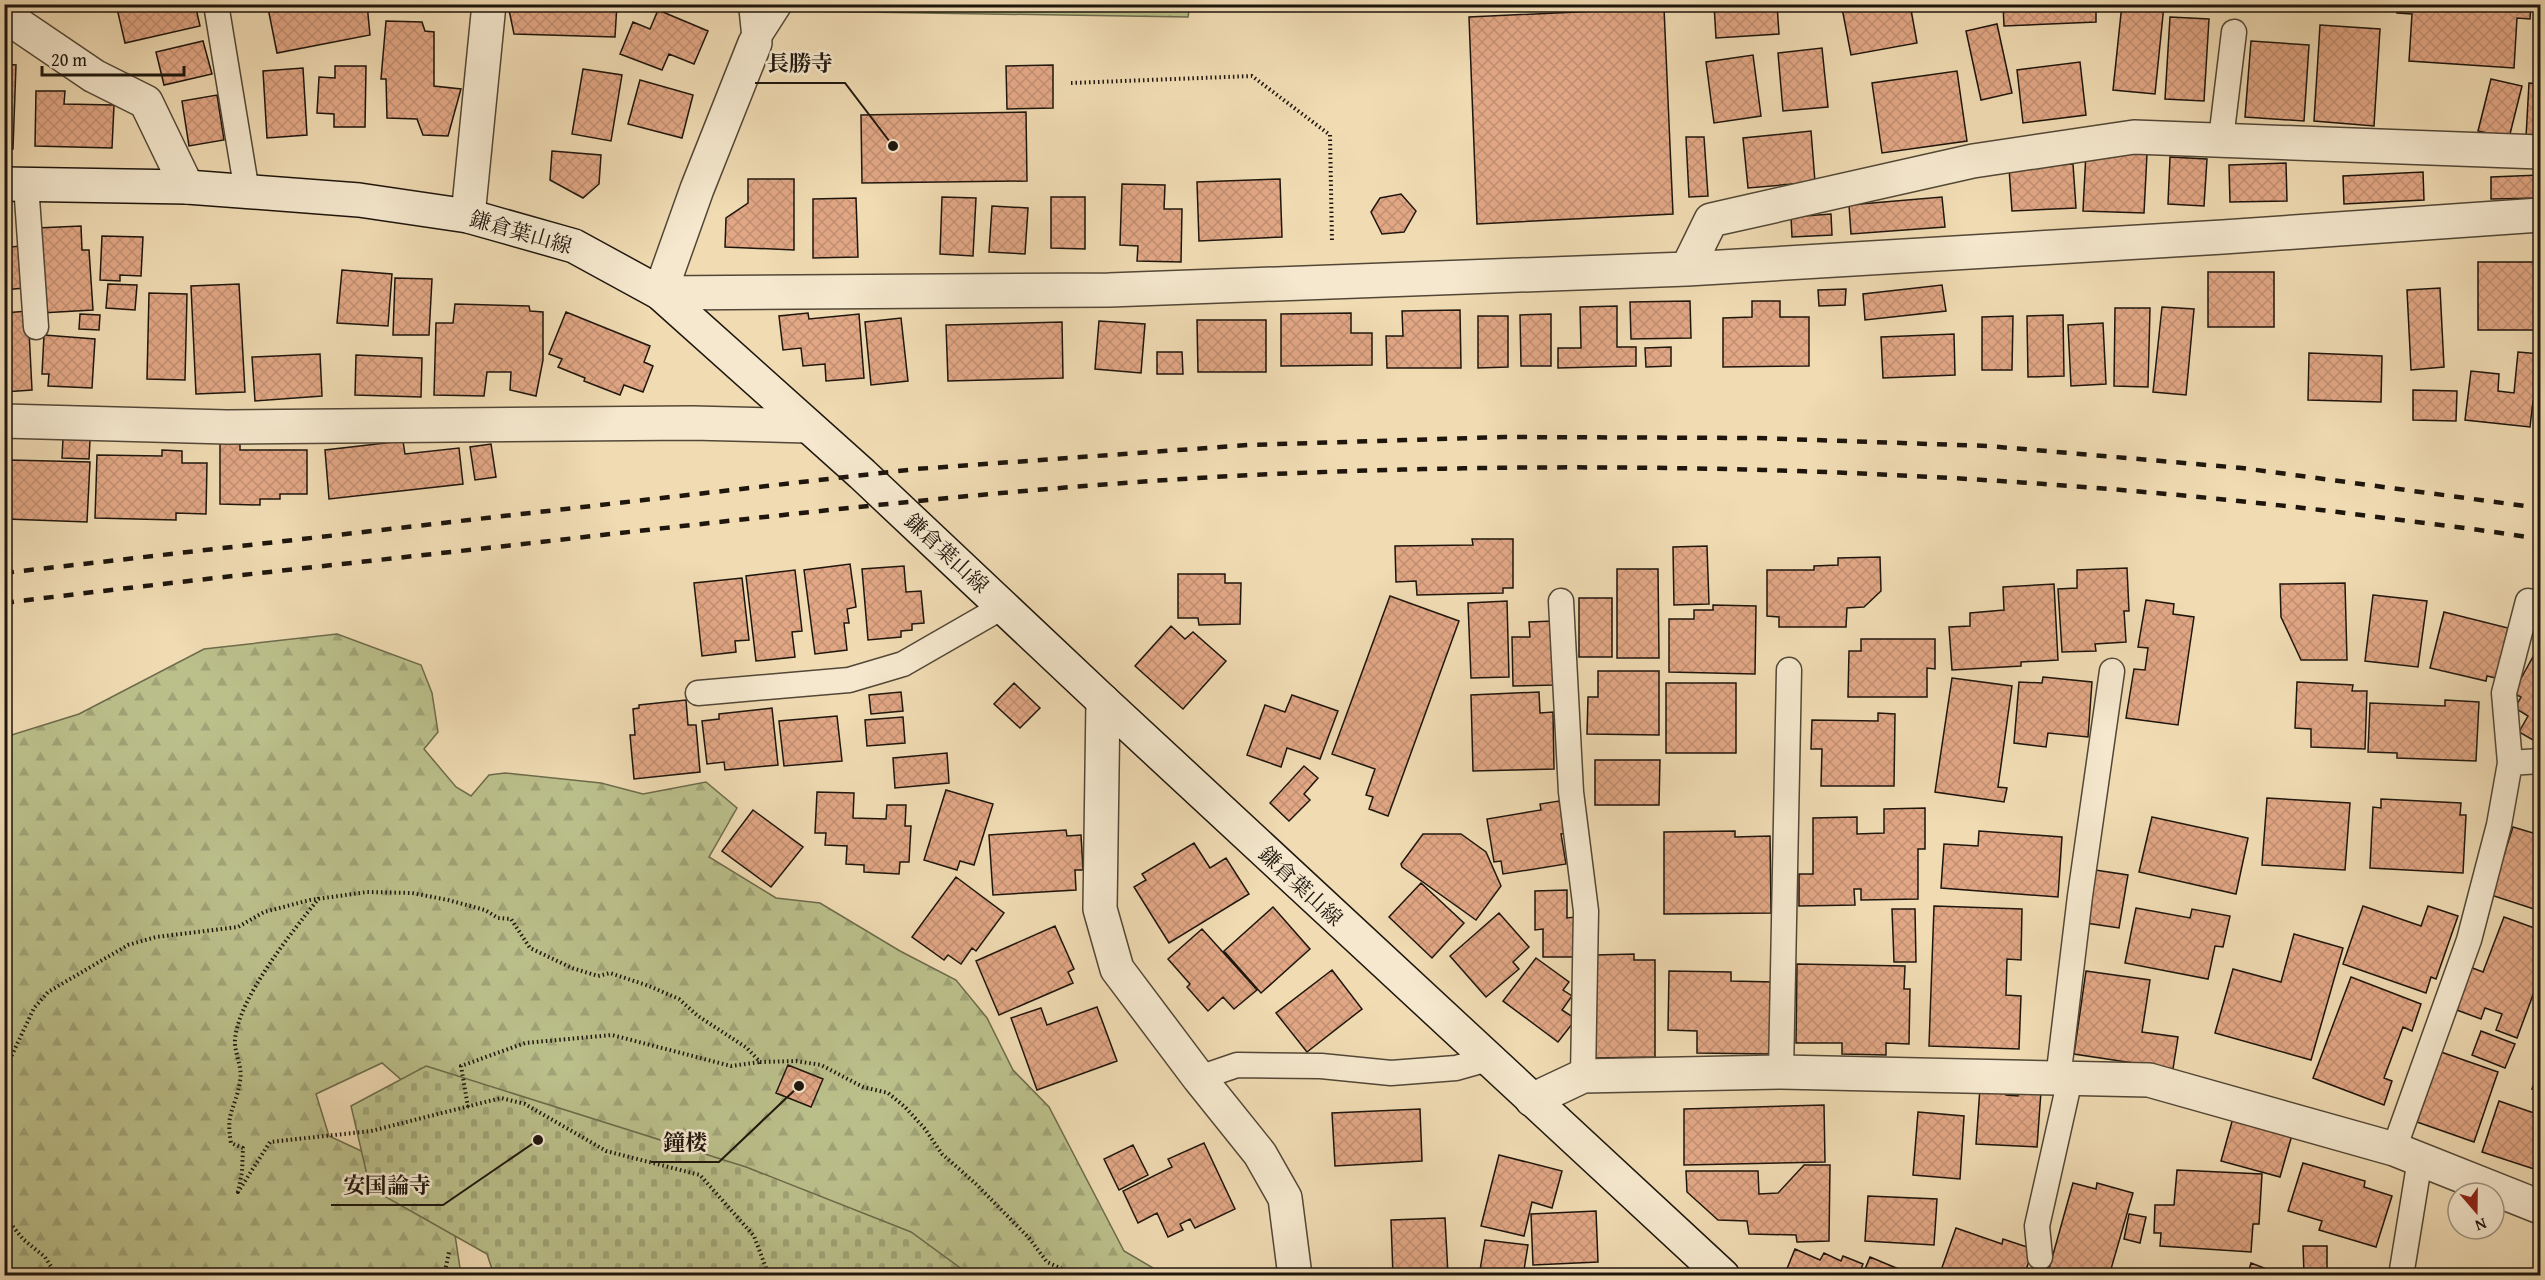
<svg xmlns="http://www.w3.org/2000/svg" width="2545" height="1280" viewBox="0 0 2545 1280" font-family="'Gentium Book Plus','Noto Serif JP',serif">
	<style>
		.forest { fill: url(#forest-firs); stroke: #6c6b4c; stroke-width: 1.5 }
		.cemetery { fill: url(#cemetery-stones); stroke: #6c6b4c; stroke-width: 1.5 }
		.building { fill: url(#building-cross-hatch); stroke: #1e160d; stroke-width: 1.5 }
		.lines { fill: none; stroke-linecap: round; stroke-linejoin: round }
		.service-casing { stroke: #524736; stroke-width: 27 }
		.minor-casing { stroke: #524736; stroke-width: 36 }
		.secondary-casing { stroke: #1e160d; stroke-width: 36 }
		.path { stroke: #1e160d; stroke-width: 4; stroke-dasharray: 1.5 3; stroke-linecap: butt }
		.service { stroke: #f5e8ce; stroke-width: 24 }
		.minor { stroke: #f5e8ce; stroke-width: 33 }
		.secondary { stroke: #f5e8ce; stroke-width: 33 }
		.rail { stroke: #1e160d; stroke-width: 4.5; stroke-dasharray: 10 10; stroke-linecap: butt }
		.labels { text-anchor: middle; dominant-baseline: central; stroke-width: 5; stroke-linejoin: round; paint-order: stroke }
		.street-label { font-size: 21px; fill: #1e160d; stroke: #f5e8ce }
		.leader { fill: none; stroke: #1e160d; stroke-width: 2 }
		.callout-dot { fill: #1e160d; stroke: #f5e8ce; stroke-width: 2 }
		.callout-label { font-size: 22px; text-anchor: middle; font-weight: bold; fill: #1e160d; stroke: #f5e8ce; stroke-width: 5; stroke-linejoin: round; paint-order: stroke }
	</style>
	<defs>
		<pattern id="forest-firs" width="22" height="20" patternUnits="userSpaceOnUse" patternTransform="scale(1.5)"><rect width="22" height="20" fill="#bbc08b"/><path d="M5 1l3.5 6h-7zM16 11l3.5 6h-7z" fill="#a0a477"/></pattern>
		<pattern id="cemetery-stones" width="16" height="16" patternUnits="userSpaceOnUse" patternTransform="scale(1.5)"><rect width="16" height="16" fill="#bbc08b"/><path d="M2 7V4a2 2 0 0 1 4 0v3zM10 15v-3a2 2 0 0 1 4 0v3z" fill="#a0a477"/></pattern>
		<pattern id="building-cross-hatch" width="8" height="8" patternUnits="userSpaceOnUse" patternTransform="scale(1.5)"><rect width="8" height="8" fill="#e2a785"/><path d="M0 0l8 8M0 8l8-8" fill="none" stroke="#c18f72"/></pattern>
	</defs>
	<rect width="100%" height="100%" fill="#f0dbb3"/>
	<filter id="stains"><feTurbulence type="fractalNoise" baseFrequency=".00333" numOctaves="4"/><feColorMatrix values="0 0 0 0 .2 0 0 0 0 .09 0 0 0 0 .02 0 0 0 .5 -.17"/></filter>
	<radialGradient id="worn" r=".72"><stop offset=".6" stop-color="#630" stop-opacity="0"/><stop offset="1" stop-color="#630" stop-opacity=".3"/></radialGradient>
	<path class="forest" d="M337,634L421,665L432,693L438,732L424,749L456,787L471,796L489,775L505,773L601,783L643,794L706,782L737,808L709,857L776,898L820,903L900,951L956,980L987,1018L1013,1070L1049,1107L1124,1251L1165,1275H695L445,1118L382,1063L316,1094L329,1136L385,1162L450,1201L461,1275L5,1276V737L79,714L204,649Z"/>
	<path class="cemetery" d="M804,4L1190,5L1188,17L799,11Z
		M426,1066L746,1167L911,1232L970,1275H494L487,1254L370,1188L351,1106Z"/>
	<path class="building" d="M57,4H77L59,11Z
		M116,4H195L200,26L125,43Z
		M283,4H367L370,35L277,53L268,8Z
		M525,4H617L615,37L514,34L509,10Z
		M831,4H855V8H831Z
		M1714,4H1777L1779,34L1716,38Z
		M1858,4H1910L1917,43L1851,55L1842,8Z
		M2003,4H2096V22L2004,26Z
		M2122,4L2164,5L2155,94L2113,90Z
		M2397,4H2531L2530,19L2517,18L2514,68L2409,61L2412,14L2397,13Z
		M1664,8L1673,214L1477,224L1469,17Z
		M658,10L708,31L694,64L669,54L662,70L620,54L633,22L650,29Z
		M2170,17L2209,19L2204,101L2165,99Z
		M386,21L422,22L425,31L434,32V86L461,89L448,136L423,135L417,119L387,118L386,79H381Z
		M1997,24L2012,93L1981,100L1966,31Z
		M2320,25L2380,29L2374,126L2314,121Z
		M203,41L212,74L164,85L156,52Z
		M2251,41L2309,45L2304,121L2245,117Z
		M1822,48L1828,107L1783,111L1778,53Z
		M1753,55L1761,116L1714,123L1706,62Z
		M2080,62L2086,115L2023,123L2017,70Z
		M4,64L16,65L13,149H4Z
		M1053,65V108L1007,109L1006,66Z
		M335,66H366L365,127H334V114L317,113L319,77L335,78Z
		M303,68L307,135L267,138L263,71Z
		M583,69L622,75L611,141L572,134Z
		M1957,71L1967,141L1882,153L1872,83Z
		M2491,79L2522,86L2509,138L2478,131Z
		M640,80L693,95L682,138L628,124Z
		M2529,83L2540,84V138L2526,137Z
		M36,91H65L64,104L114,105L112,148L35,146Z
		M217,95L224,140L189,146L182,101Z
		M1026,112L1027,181L862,183L861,115Z
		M1811,131L1815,182L1748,188L1743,138Z
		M1686,137H1704L1708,196L1689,197Z
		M552,151L601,155L599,184L583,198L550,180Z
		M2086,152L2147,154L2144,213L2083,211Z
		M2170,157L2207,159L2204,206L2168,204Z
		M2286,163L2287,201L2230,202L2229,165Z
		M2073,164L2076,208L2012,211L2009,168Z
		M2423,172L2424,200L2344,204L2343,176Z
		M2540,175V198L2491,199V177Z
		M748,179H794V250L725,247L726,218L748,203Z
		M1280,179L1282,237L1199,241L1197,182Z
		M1122,184L1165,185L1164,209H1182L1181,262L1137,261L1138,246L1120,245Z
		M1401,194L1416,211L1404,232L1382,234L1371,212L1380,198Z
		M942,197L976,198L973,256L940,254Z
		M1051,197H1085V249L1051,248Z
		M1942,197L1945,227L1851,234L1849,205Z
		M856,198L858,257L813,258V199Z
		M992,206L1028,208L1025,254L989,252Z
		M1831,214L1832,235L1792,237L1791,217Z
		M81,226L82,250H89L93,310L41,313L37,228Z
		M9,228L11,247L20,246L24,288L4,290V229Z
		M102,236L143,237L141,276L120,275V281L100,280Z
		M2478,262H2540V330H2478Z
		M342,270L392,274L388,326L337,323Z
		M2208,272H2274V327H2208Z
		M395,278L432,279L429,335H393Z
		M108,284L137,285L135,310L106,308Z
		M239,284L245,392L196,394L191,286Z
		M1942,285L1946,311L1865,320L1863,294Z
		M2440,288L2444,367L2411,370L2407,290Z
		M1846,289L1845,305L1819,306L1818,290Z
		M149,293L187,294L185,380L147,379Z
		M1690,301L1691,338L1631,339L1630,302Z
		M1752,301H1780V317H1809V366L1723,367V318L1752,317Z
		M455,304L529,306L530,311L543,312V360L536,396L510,390L511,372H487L484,396L434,395L436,323H453Z
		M1617,306V347H1636V366L1558,368V348H1581L1580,307Z
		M2162,307L2194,309L2186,395L2153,392Z
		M2115,308H2150L2148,387L2114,386Z
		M1460,310L1461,368H1387L1386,336H1403L1402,311Z
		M28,311L32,390L4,392V313Z
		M566,312L650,346L644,362L653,366L643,392L624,385L620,395L584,381L585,378L558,367L562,359L549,354Z
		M808,313L809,319L859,314L864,378L826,381L825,364L803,366L801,348L783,350L779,316Z
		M1351,313V333H1372V365L1281,366V314Z
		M80,314L100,315L99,330L79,329Z
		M1551,314V366H1521L1520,315Z
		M2063,315L2064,376L2028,377L2027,316Z
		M1478,316H1508V367L1478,368Z
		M2013,316L2012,370H1982V317Z
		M901,318L908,381L871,385L865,322Z
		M1197,320H1266V372H1198Z
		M1099,321L1145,324L1141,373L1095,369Z
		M1062,322L1063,378L948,381L946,325Z
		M2103,323L2106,384L2071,386L2068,325Z
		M1954,334L1955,375L1883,378L1881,337Z
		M44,335L95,339L92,388L48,386L49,374H42Z
		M1671,347V366L1646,367L1645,348Z
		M1157,352H1182L1183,374H1157Z
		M2518,352L2540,354L2539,401H2533L2530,427L2465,420L2471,371L2499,374L2498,391L2514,393Z
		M2309,353L2382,356L2381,402L2308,400Z
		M320,354L322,396L255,401L252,357Z
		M356,355L422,358L421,397L355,395Z
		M2413,390L2457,391L2456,421L2413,420Z
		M63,438L90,440L89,459L62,458Z
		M403,441L405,454L459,448L463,484L329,499L325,450Z
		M220,443L240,444V450H307V494H280V499H260V505L220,504Z
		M491,444L496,477L475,480L470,447Z
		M162,450L182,451V463H207L206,514L176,513V520L95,518L97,455L162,456Z
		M10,460L90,462L87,522L7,519Z
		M1472,539H1513V588H1503V593L1417,595L1416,581L1396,582L1395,546L1473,545Z
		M1707,546L1709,604L1674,605L1673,547Z
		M1880,557L1881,591L1864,607L1847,608L1846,627H1779V617L1767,616V570H1814V566L1838,565V558Z
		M850,564L856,607L847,609L849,623H844L847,650L815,654L804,570Z
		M904,566L906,592L921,591L924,623L912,624V630L901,631V637L868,640L862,569Z
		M2127,568L2129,611H2124L2126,642L2095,644L2096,651L2062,652L2058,589L2077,588V570Z
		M1617,569H1658L1659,658H1617Z
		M795,570L802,631L792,632L795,657L756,661L746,576Z
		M1178,574H1225V583H1241L1240,624L1199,625L1198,618H1178Z
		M742,578L749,640L735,641L736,652L702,656L694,583Z
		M2345,583L2347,660H2301L2281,617L2280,584Z
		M2054,584L2058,660L2021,662V666L1952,670L1949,627L1970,626V613L2004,610L2003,587Z
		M2373,595L2427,601L2418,667L2365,661Z
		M1390,596L1459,621L1388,816L1369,809L1373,797L1366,795L1375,769L1332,754Z
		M1579,598H1612V657H1579Z
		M2146,600L2174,604L2173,614L2194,617L2178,725L2126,718L2134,669L2145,670L2148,648L2138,647Z
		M1507,601L1509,677L1471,678L1468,603Z
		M1713,605L1756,606L1755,674L1669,672V619H1694V610H1713Z
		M2444,612L2508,628L2496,678L2487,676L2486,681L2430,668Z
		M1553,621L1554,685L1513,686L1512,637H1530L1529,622Z
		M1171,626L1185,639L1193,632L1226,661L1183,709L1135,666Z
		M1861,639H1935V669L1927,668V697H1848L1849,651H1861Z
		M2540,644V744L2519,732L2528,716L2515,708L2521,697L2513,693Z
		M1598,671H1659V735L1587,734L1588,697H1598Z
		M2043,677L2092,682L2088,737L2048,733L2046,747L2014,743L2019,682L2042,683Z
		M1952,678L2012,686L1998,787L2007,788L2004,802L1935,792Z
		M2297,682L2353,685L2352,691H2367L2365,749L2311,747V729L2295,728Z
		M1014,683L1040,708L1020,728L994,704Z
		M1666,683H1736V753H1666Z
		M901,692L903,711L871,714L869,695Z
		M1539,692L1540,713L1553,712L1554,769L1473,771L1471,695Z
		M1292,695L1338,711L1320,759L1287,748L1281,767L1247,755L1265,705L1285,712Z
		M686,700L688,725H696L700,772L634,779L630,735H635L633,709L639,708V705Z
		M2445,700L2479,702L2476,761L2397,758V753L2368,752L2370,703L2445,706Z
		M772,708L778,765L725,770L724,762L707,764L702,721L719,719V714Z
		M1878,713L1895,714L1894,786H1821L1822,749H1811L1812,720L1878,721Z
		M837,716L842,761L784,766L779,721Z
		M903,717L905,743L867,746L865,720Z
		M947,753L949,783L895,788L893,758Z
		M1595,760H1660L1659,805H1595Z
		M1304,766L1318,778L1304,794L1310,800L1289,821L1270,803Z
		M946,790L993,804L974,865L960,861L957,870L924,860Z
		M817,792L854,793L853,818L886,819L887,805H906L905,826H911L909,862H900L899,874L864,872V865L846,864L847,846L825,845L826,833H815Z
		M2267,798L2350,803L2345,870L2262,865Z
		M2381,799L2461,803L2460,815H2466L2463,873L2370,868L2373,807L2381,808Z
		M1559,801L1568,833L1561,834L1566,864L1503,874L1501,861L1494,862L1487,819L1541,810L1540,804Z
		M1925,808V849H1918V899L1861,900V889H1854L1855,905L1799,906V874H1813V818L1857,817V834L1884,833V809Z
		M753,810L803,847L771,887L722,851Z
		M2152,817L2248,838L2236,894L2139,872Z
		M2513,827L2540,835V911L2491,895Z
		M1066,830L1067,836L1081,835L1083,870H1075L1076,890L993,895L989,835Z
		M1735,831V837L1770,836L1771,913L1664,914V832Z
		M1979,831L2062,837L2058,897L1941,888L1944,844L1978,846Z
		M1423,834H1461L1486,852L1501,886L1476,920L1402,867L1401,864Z
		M1194,843L1210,868L1226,858L1249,894L1169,943L1134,887L1146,880L1142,874Z
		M2095,870L2128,875L2119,928L2086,923Z
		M956,877L1004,913L976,951L972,948L961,964L948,955L944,960L912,937Z
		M1421,883L1464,923L1432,958L1389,917Z
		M1567,890V918L1575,917V957H1543V929L1535,930V891Z
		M1934,906L2022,909L2021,960L2007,959L2006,995L2021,996L2019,1049L1929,1046Z
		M2363,906L2421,926L2428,906L2458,916L2436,979L2431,977L2426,993L2343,964Z
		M1273,907L1310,949L1261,993L1224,951Z
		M2136,908L2190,918L2192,909L2230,916L2223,947L2215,946L2208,979L2125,963Z
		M1892,909H1915L1916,962H1894Z
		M1499,913L1529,947L1513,962L1519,969L1486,997L1450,956Z
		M2504,917L2540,930V976L2517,1038L2496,1030L2502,1014L2485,1008L2481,1019L2454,1009L2470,967L2483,972Z
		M1055,926L1074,969L1068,972L1073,983L999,1015L976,961Z
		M1202,929L1257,990L1234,1009L1223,997L1208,1011L1187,987L1190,984L1168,959Z
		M2294,934L2343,948L2311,1060L2215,1033L2233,969L2281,982Z
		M1634,954V960H1655V1057L1595,1058V955Z
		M1536,958L1569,982L1563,990L1572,996L1562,1010L1576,1019L1558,1042L1503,1001Z
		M1797,964L1905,966L1904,989H1910L1909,1044L1886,1043V1055L1842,1054V1043H1796Z
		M1332,970L1362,1009L1307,1052L1276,1013Z
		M1669,971L1731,972V981L1773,982L1771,1054L1697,1053V1031L1668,1030Z
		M2086,971L2150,980L2142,1032L2178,1037L2173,1069L2074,1054Z
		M2351,977L2421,1004L2412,1031L2403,1027L2384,1078L2392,1081L2384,1105L2313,1078Z
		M1097,1007L1117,1061L1037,1090L1011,1018L1041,1008L1047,1025Z
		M2540,1010V1033L2536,1032Z
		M2481,1031L2515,1044L2505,1068L2472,1055Z
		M2441,1052L2498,1072L2474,1142L2417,1122Z
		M788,1065L823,1079L811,1107L776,1093Z
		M2540,1065V1092L2532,1089Z
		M1980,1088L2006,1089V1095L2018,1096V1090L2041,1091L2037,1147L1976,1144Z
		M2499,1101L2540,1115V1171L2482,1152Z
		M1824,1105L1825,1162L1684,1165V1109Z
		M1420,1109L1422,1161L1335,1166L1332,1113Z
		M1918,1112L1964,1116L1960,1179L1913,1175Z
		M2233,1118L2292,1135L2280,1177L2221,1161Z
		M1204,1143L1235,1209L1195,1228L1190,1219L1180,1224L1183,1230L1168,1237L1157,1213L1138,1223L1123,1191L1172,1167L1168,1159Z
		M1133,1145L1148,1175L1119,1190L1104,1159Z
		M1499,1155L1562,1171L1552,1208L1532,1202L1524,1236L1481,1226Z
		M2303,1163L2365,1181L2364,1187L2392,1196L2376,1247L2319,1230L2322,1221L2288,1211Z
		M1804,1165H1830L1829,1241L1797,1242L1796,1235L1749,1234L1747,1221L1718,1220L1687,1192L1686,1171H1758L1759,1194L1778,1193Z
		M2177,1170L2262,1174L2259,1224H2253L2251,1252L2160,1246L2161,1233H2154L2155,1205H2174Z
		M2073,1183L2096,1189L2097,1183L2133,1193L2109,1276H2071L2049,1269Z
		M1868,1196L1937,1199L1934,1245L1865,1241Z
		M1596,1211L1598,1262L1533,1265L1531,1214Z
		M2129,1214L2146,1217L2140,1243L2124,1239Z
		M1445,1218L1448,1275L1393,1276L1391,1220Z
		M1956,1228L2002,1244L2003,1239L2033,1249L2024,1276H1939Z
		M1485,1240L1528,1245L1523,1276H1479Z
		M2303,1246H2327V1274H2304Z
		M1795,1249L1820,1260L1824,1253L1841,1261L1843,1256L1863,1264L1858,1276H1784Z
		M1870,1257L1901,1270L1899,1276H1862Z
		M2251,1263L2285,1276H2247Z
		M2373,1269L2392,1270V1276H2372Z
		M1668,1270L1675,1276H1663Z
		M1579,1271L1621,1272V1276H1579Z"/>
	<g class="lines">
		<g class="service-casing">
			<path id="service" d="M216,4L247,192
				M751,4L755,43
				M755,43L780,4
				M2221,139L2234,32
				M26,184L36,327
				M1561,601L1571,792L1586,911L1583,1076
				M698,693L849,680L903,664L1004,606
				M2510,763L2540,761
				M1781,1072L1789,670
				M1199,1078L1237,1065L1321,1066L1391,1073L1456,1068L1488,1059
				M2058,1079L2080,896L2112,671
				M2394,1149L2469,940L2499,825L2510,763L2504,693L2528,601L2540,603
				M2040,1257L2037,1226L2070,1079
				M2401,1276L2420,1159"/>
		</g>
		<g class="minor-casing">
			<path id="minor" d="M4,15L94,76L146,102L187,187
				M755,43L697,189L660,293L1109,290L1687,269L2223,237L2540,215
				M468,216L489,4
				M1687,269L1711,220L1973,161L2134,137L2540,152
				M4,421L227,427L692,423L808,426
				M1103,701L1100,909L1117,969L1199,1078L1260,1154L1285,1198L1295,1276
				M1532,1100L1583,1076L1781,1072L2149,1080L2394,1149L2540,1207"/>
		</g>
		<g class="secondary-casing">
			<path id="secondary" d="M4,184L187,187L359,200L468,216L574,246L660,293L862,474L1103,701L1723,1276"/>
		</g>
		<path class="path" d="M1071,83L1252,76L1330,135L1332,242
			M319,898C293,931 238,998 235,1040C234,1053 243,1067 240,1081C236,1109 225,1111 231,1143L243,1148L242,1172L238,1192L270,1142L371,1131L501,1098L525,1104L606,1151L700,1175L754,1236L769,1276
			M4,1072L34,1008L48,992L128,945L156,937L238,927L264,912L310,900L367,892L412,893L448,900L485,910L498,918L511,919L530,948L572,968L598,976L610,973L649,986L679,999L698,1016L747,1048L760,1062L796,1061L821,1065L863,1087L888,1093L905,1107L925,1129L942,1154L975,1183L1029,1238L1047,1262L1077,1276
			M468,1107L461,1066L525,1043L612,1035L731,1066L760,1062
			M4,1216L24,1240L45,1257L57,1276
			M444,1276L449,1252"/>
		<use href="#service" class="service"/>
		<use href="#minor" class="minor"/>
		<use href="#secondary" class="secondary"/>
		<path class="rail" d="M4,573L916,469L1248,445L1505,437L1757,438L1988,446L2242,468L2540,508
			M4,603C203,578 403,558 602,535C818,511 1034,486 1252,475C1614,458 1978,469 2338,512C2405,521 2473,528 2540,539"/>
	</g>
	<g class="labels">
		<g class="street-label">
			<text transform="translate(521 232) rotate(16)">鎌倉葉山線</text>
			<text transform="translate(947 553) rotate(43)">鎌倉葉山線</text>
			<text transform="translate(1301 886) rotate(43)">鎌倉葉山線</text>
		</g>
	</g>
	<path class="leader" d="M893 146L845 83H755M799 1086L719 1162H651M538 1140L443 1205H331"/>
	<g class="callout-dot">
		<circle cx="893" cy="146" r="6"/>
		<circle cx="799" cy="1086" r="6"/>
		<circle cx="538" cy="1140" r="6"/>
	</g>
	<g class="callout-label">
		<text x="800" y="71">長勝寺</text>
		<text x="685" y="1150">鐘楼</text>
		<text x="387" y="1193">安国論寺</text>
	</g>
	<rect width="2545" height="1280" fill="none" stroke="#f0dbb3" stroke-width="24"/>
	<rect x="6" y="6" width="2533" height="1268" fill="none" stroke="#1e160d" stroke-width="3"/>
	<rect x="12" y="12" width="2521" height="1256" fill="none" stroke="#1e160d" stroke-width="1.5"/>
	<g transform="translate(2476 1211) rotate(160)"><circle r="28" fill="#f5e8ce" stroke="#9f9481" stroke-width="1.5"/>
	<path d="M0-4.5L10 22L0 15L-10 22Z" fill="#8f2418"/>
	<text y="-9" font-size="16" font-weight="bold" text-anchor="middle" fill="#1e160d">N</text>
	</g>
	<path d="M42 66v9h142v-9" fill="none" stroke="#1e160d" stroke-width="3"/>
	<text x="51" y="66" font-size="18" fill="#1e160d" stroke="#f5e8ce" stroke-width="4.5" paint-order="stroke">20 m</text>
	<rect width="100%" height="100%" filter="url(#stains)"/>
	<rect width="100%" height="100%" fill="url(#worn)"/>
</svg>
